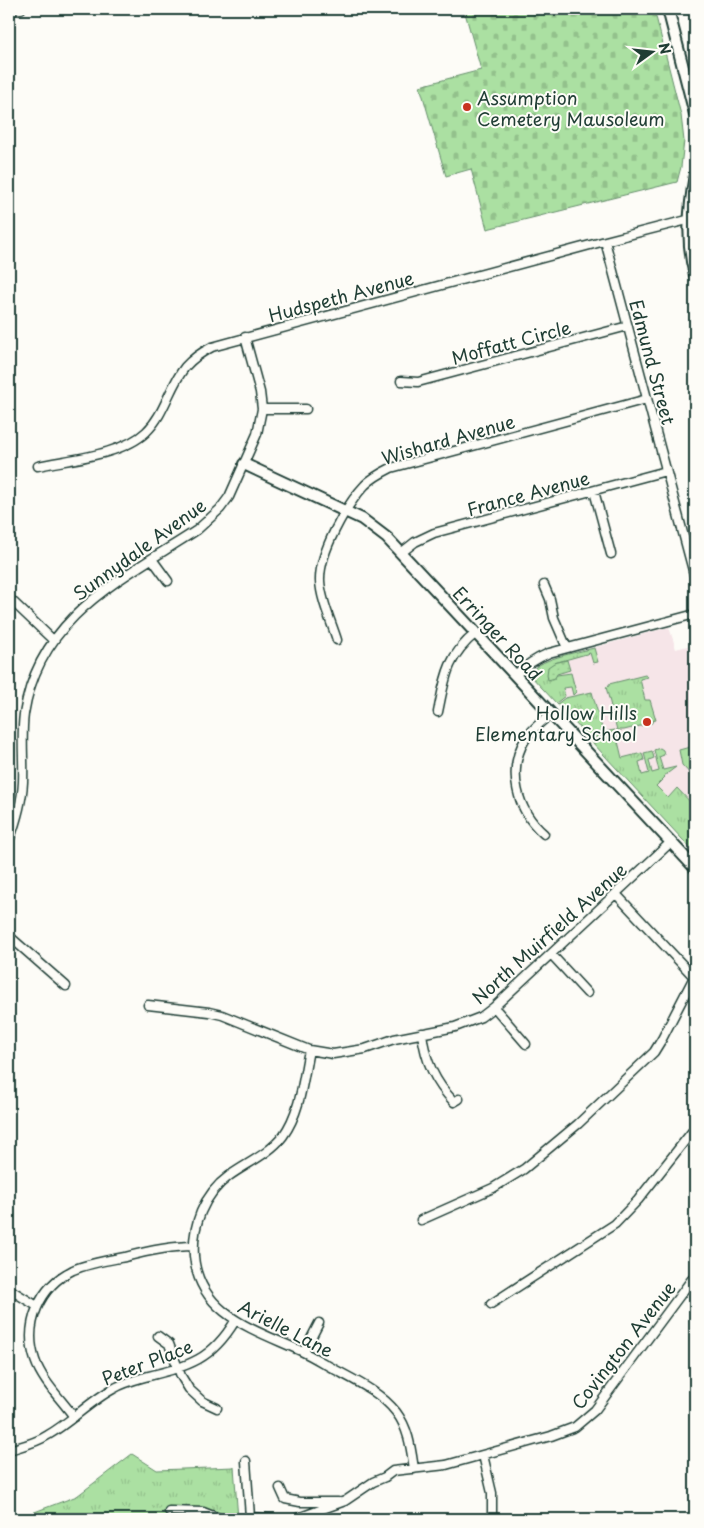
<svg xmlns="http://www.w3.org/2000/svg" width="704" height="1528" viewBox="0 0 704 1528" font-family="'Playpen Sans',sans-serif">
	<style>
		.built { fill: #f6e5e8 }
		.grass { fill: url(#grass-tufts); stroke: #658e6b }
		.cemetery { fill: url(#cemetery-stones); stroke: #658e6b }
		.park { fill: url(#park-dots); stroke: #658e6b }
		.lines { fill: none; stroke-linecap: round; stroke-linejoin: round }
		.street-casing { stroke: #1f3d34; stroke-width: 11 }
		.secondary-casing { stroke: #1f3d34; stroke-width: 14 }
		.street { stroke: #fdfcf7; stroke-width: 8 }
		.secondary { stroke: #fdfcf7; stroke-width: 10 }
		.poi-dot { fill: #c8321e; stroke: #fdfcf7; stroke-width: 2 }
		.labels { text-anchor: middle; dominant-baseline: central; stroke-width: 4; stroke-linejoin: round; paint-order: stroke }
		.poi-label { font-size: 18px; fill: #1f3d34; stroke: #fdfcf7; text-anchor: start }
		.street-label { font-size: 18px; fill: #1f3d34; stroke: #fdfcf7 }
	</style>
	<defs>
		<pattern id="grass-tufts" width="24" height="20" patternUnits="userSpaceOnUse" patternTransform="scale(1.25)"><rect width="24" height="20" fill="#abe0a2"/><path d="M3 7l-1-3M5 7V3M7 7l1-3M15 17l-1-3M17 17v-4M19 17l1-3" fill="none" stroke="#93c18c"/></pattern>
		<pattern id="cemetery-stones" width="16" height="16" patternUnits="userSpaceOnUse" patternTransform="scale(1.25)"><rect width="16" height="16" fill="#abe0a2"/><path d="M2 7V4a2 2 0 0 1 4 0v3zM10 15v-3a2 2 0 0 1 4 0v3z" fill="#93c18c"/></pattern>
		<pattern id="park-dots" width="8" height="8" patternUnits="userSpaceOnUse" patternTransform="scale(1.25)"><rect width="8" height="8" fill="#abe0a2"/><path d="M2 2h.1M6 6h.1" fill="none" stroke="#93c18c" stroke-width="1.8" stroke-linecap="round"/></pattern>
	</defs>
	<rect width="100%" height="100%" fill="#fdfcf7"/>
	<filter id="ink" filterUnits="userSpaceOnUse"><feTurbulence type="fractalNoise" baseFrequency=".02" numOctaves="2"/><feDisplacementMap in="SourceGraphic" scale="10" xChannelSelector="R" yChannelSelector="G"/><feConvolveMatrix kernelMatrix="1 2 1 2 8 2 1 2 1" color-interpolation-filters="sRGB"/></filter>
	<g filter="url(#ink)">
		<path class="built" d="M669,627L676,649L695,644V853L530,675L532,670L549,660Z"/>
		<path class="grass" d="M594,648L598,662L593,663L590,653L554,663V678L557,675L571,673L576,692L573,695L571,687L563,688L565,696L556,703L530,675C534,659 579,652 594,648Z
			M645,675L648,677L640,679L645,700H650L656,720L652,721V723L624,730H617L606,687L609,686V684Z
			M592,692L603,732L615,730V732L590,739L557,704L565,698Z
			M616,733L622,758L642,753L644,760L639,762L642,775L649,773L644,753L652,751L654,758L649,760L652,773L659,771L654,750L660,748L663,750L664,755L659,757L663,770L676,767L664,776L665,777L656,786L668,798L677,788L695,807V853L591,741Z
			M690,747L695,767V779L682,765L679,750Z
			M132,1454L157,1470L234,1467L238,1519H16L77,1496Z"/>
		<path class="cemetery" d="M464,9H654L681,115L684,141L681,167L677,182L487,229L471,169L446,176L420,86L481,70Z"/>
		<path class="park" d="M567,660L570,670L557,674L555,678L548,680L547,675L548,667L554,663Z"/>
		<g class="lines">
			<g class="street-casing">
				<path id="street" d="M9,10L21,9
					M605,241L695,578
					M401,381L418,382L628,326
					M262,409H306
					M38,466C70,459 122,455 146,432C165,414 169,387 185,367C193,358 202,352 212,347L605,241L695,218
					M594,491L611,554
					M401,553L415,542L434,533L666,471
					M152,559L168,581
					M544,585L550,599L554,618L567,648
					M9,598L53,640
					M337,640C331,621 321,600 320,581C319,553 346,505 365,485C372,478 381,473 391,468L647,399
					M515,675C526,665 535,659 549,653L695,614
					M438,712C445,678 447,656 476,633
					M544,834C517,811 506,770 526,738C533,728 542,721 551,714
					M9,841C16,822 22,803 23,782C24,760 21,737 24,714C39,616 122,579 197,530L220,509L229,497L257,434L262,409L260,392L245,337
					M616,894L695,978
					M9,936L66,986
					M551,954L587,993
					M148,1005L209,1012L222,1015L309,1050L333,1054L365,1049L394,1039L455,1027L481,1017L494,1007L671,842
					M494,1007L526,1044
					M422,1033C425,1061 435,1082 454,1102L459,1099
					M309,1050C303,1079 301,1111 283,1136C269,1154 247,1163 229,1176C203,1195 192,1226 194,1256C199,1315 256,1330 301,1351C312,1356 323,1363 334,1369C356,1381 380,1392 396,1412C409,1429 411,1449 414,1469
					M421,1220L493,1188L524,1169L578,1124L654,1052L662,1039L694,977
					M9,1289L37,1306
					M491,1304L615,1224L638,1200L695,1128
					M158,1336L169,1344L181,1376L189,1389L202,1401L217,1408
					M304,1352L319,1323
					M74,1417C61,1399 42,1381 35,1360C23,1324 40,1286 73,1270C89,1263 109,1260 125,1257C148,1251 170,1246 193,1246
					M9,1450C22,1446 36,1443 48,1435C71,1422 90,1401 113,1389C123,1383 134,1380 145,1377C188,1366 211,1361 235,1321
					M483,1455L492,1493V1519
					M246,1461L250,1517
					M280,1488L285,1499L300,1502H338
					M169,1511L203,1512L221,1519
					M247,1519L250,1517L274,1519
					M295,1519L345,1501L373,1482L385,1477L393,1471L446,1465L551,1436L575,1427L595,1410L695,1275"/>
			</g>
			<g class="secondary-casing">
				<path id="secondary" d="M668,9L695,114
					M695,175C689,208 686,242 695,275
					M244,464L362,519L387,538L695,868"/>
			</g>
			<use href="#street" class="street"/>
			<use href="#secondary" class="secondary"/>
		</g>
	</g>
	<g class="poi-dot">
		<circle cx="467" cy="107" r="5"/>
		<circle cx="647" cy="722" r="5"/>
	</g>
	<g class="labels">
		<g class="poi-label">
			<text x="477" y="97">Assumption<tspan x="477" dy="21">Cemetery Mausoleum</tspan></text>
			<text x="637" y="712" text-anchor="end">Hollow Hills<tspan x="637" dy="21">Elementary School</tspan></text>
		</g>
		<g class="street-label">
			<text transform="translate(341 296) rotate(-15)">Hudspeth Avenue</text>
			<text transform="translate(511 342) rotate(-15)">Moffatt Circle</text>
			<text transform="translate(653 362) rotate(75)">Edmund Street</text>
			<text transform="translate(448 439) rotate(-16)">Wishard Avenue</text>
			<text transform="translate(528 493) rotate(-15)">France Avenue</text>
			<text transform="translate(139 549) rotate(-36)">Sunnydale Avenue</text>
			<text transform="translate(498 633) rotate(47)">Erringer Road</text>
			<text transform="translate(549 933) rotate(-42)">North Muirfield Avenue</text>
			<text transform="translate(286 1328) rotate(27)">Arielle Lane</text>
			<text transform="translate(623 1345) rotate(-52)">Covington Avenue</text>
			<text transform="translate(147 1362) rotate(-21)">Peter Place</text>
		</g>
	</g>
	<rect width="704" height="1528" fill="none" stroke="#fdfcf7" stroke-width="30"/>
	<rect x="15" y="15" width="674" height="1498" fill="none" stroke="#1f3d34" stroke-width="2" filter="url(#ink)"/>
	<g transform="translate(652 52) rotate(75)" stroke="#fdfcf7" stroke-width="4" paint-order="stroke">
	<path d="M0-4L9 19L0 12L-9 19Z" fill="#1f3d34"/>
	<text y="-8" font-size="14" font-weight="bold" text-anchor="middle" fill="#1f3d34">N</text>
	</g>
</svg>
